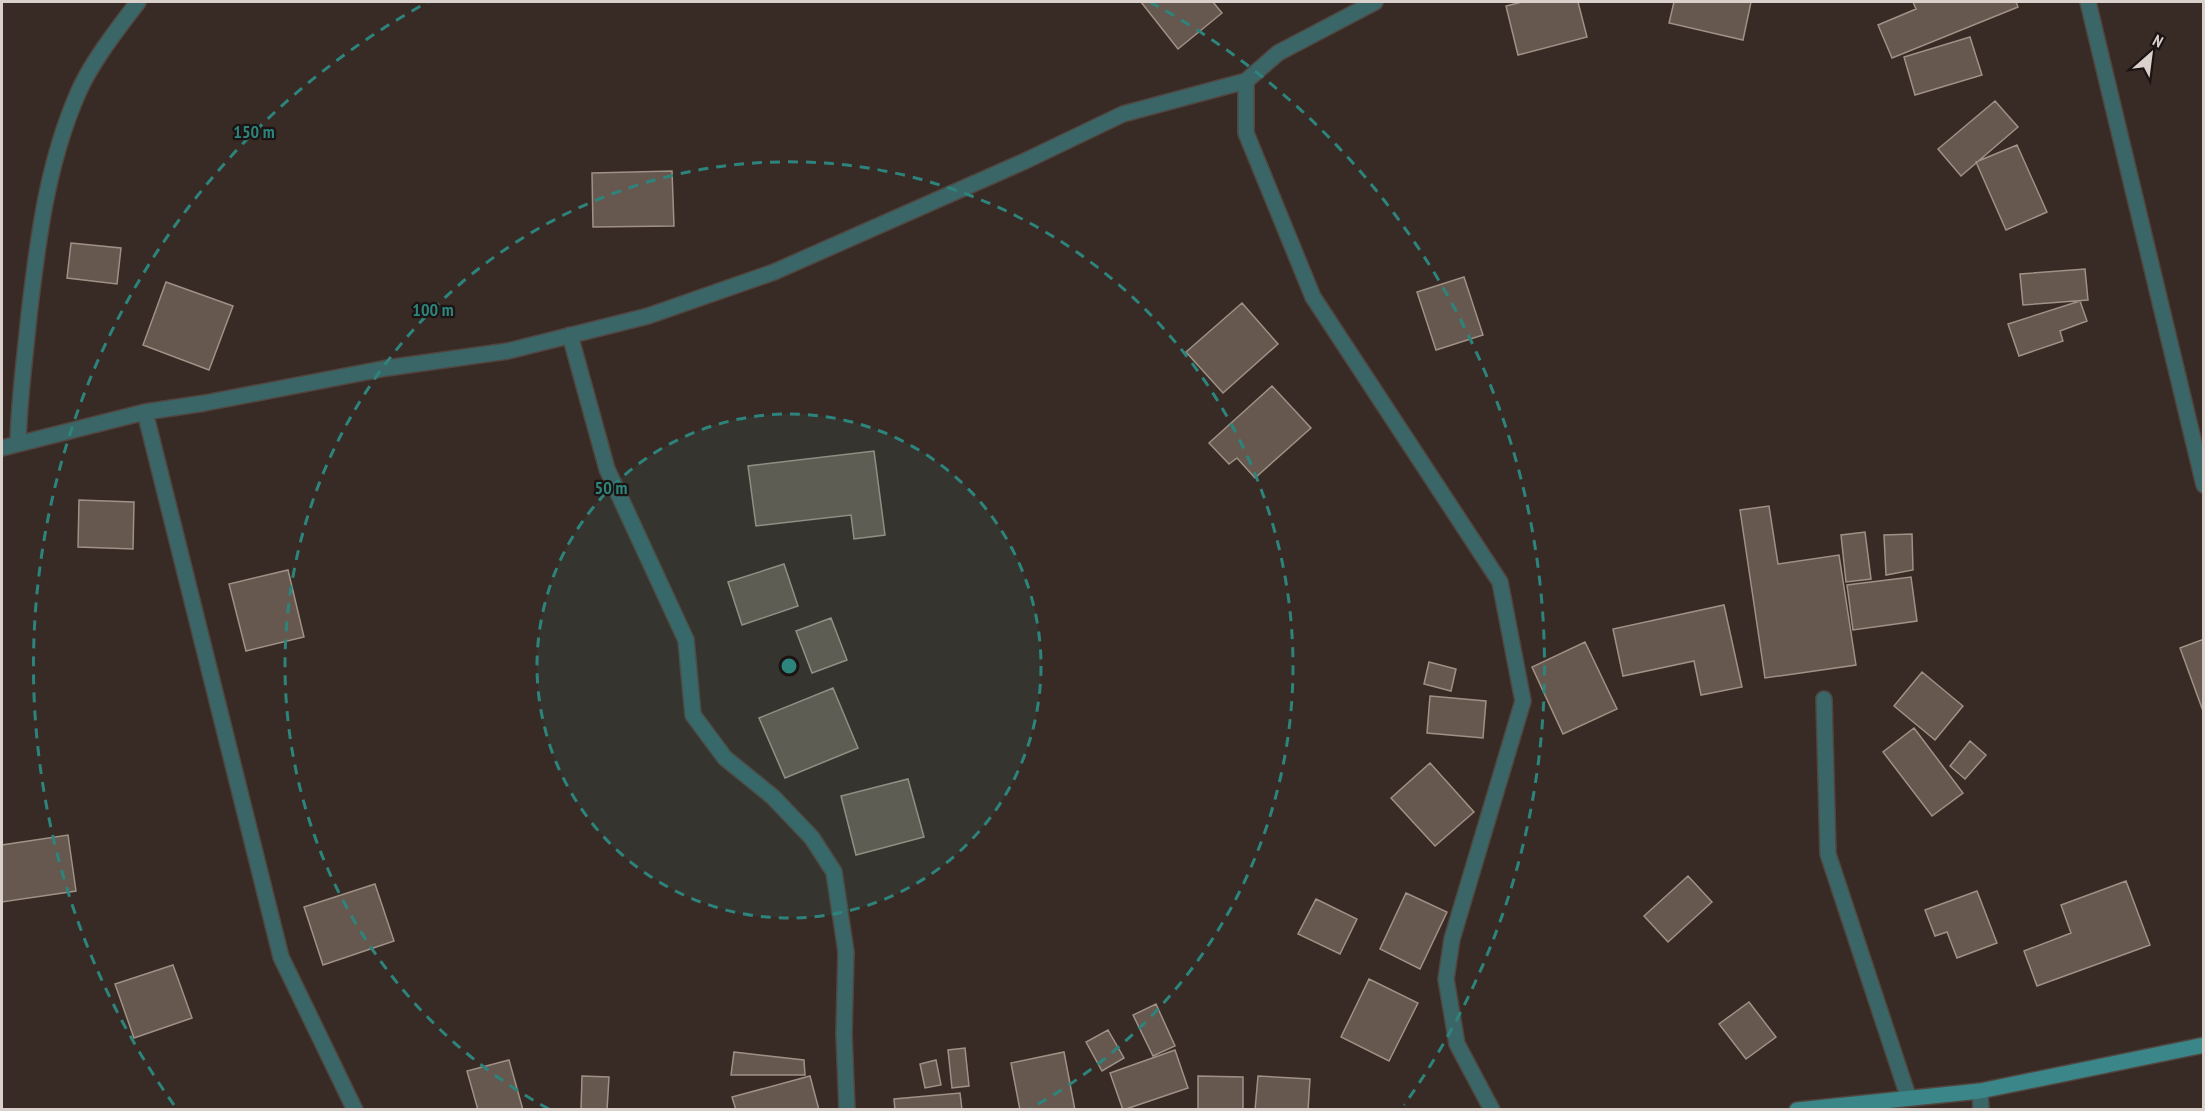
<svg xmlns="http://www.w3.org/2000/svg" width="2205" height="1111" viewBox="0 0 2205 1111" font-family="'PT Sans Narrow',sans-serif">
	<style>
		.building { fill: #66584e; stroke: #a09186; stroke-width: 1.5 }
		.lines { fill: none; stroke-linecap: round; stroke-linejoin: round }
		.street-casing { stroke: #52453f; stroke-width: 18 }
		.secondary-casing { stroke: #52453f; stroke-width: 18 }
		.street { stroke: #3a6668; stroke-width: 15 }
		.secondary { stroke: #3a8688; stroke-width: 15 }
		.ring { fill: none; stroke: #2d847c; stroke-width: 3; stroke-dasharray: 10 8 }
		.centre { fill: #2d847c; stroke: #1b1412; stroke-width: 3 }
		.ring-label { font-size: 18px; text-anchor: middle; font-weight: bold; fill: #2d847c; stroke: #1b1412; stroke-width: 4.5; stroke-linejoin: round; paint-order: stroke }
	</style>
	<rect width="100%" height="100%" fill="#382a24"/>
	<path class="building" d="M1141,2H1213L1222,13L1178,49Z
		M1522,2H1578L1587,37L1518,55L1506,6Z
		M1674,2H1751L1743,40L1669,23Z
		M1913,2H2016L2018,7L1892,58L1878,25L1916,9Z
		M1970,37L1982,75L1915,95L1904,57Z
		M1995,101L2018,127L1961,176L1938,149Z
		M2017,145L2047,212L2006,230L1976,162Z
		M672,171L674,226L593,227L592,173Z
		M71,243L121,248L117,284L67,278Z
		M2085,269L2088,300L2023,305L2020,274Z
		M1464,277L1483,335L1436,350L1417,292Z
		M166,282L233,306L209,370L143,345Z
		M2080,301L2087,321L2060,331L2063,341L2019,356L2008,324Z
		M1242,303L1278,344L1223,393L1186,352Z
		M1272,386L1311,428L1255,478L1237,458L1229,464L1209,443Z
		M874,451L885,535L854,539L851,515L756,526L748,466Z
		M79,500L134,502L133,549L78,547Z
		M1769,506L1778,564L1839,555L1856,665L1765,678L1740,510Z
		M1865,532L1871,579L1846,582L1841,535Z
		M1912,534L1913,570L1886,575L1884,535Z
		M784,564L798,606L742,625L728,582Z
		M288,570L304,637L246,651L229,584Z
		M1911,577L1917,621L1853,630L1847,585Z
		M1724,605L1742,687L1701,695L1694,661L1623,676L1613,629Z
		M831,618L847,660L812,673L796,631Z
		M2204,639V711H2203L2180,648Z
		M1585,642L1617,709L1563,734L1532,667Z
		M1429,662L1456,669L1451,691L1424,684Z
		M1922,672L1963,706L1935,740L1894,706Z
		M833,688L858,748L785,778L759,718Z
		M1430,696L1486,701L1483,738L1427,733Z
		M1914,728L1963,793L1932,816L1883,752Z
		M1970,741L1986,755L1965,779L1950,766Z
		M1430,763L1474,812L1435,846L1391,798Z
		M908,779L924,837L856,855L841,796Z
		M68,835L76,891L2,902V845Z
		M1688,876L1712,902L1668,942L1644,916Z
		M2126,881L2150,945L2037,986L2024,951L2071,933L2061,905Z
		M375,884L394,941L323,965L304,907Z
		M1977,891L1997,943L1957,958L1947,932L1935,936L1925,910Z
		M1406,893L1447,912L1420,969L1380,949Z
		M1316,899L1357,919L1340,954L1298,934Z
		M173,965L192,1018L134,1038L115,984Z
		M1369,979L1418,1003L1389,1061L1341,1037Z
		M1749,1002L1776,1037L1746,1059L1719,1024Z
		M1156,1004L1175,1046L1153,1056L1133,1015Z
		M1108,1030L1124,1058L1102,1071L1086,1042Z
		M965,1048L969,1086L952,1088L948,1050Z
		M1175,1050L1188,1088L1123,1110L1110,1073Z
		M734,1052L804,1060L805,1075H731Z
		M1064,1052L1075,1110H1020L1011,1063Z
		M509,1060L523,1110H478L467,1071Z
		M936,1060L941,1085L925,1088L920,1064Z
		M582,1076L609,1077L607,1110H581Z
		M810,1076L819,1110H736L732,1097Z
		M1198,1076L1243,1077V1110H1198Z
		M1258,1076L1310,1079L1308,1110H1255Z
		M960,1093L962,1110H895L894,1099Z"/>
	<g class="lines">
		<g class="street-casing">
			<path id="street" d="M2088,2L2204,485
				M1246,81V133L1313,297L1500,582L1523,701L1452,939L1446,979L1457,1044L1492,1110
				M570,335L607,469L686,640L693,715L725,758L773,797L812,838L834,872L846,952L844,1034L847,1110
				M145,412L281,957L355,1110
				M18,443C19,399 25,358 29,315C38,239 47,164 78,93C92,61 117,30 138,2
				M2,448L145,412L205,403L387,368L508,351L648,316L774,272L1025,161L1123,114L1246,81L1278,53L1375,2
				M1824,699L1828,854L1908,1096
				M1980,1091L1981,1110"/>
		</g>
		<g class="secondary-casing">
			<path id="secondary" d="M1797,1110L1980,1091L2204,1045"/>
		</g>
		<use href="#street" class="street"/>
		<use href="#secondary" class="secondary"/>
	</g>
	<circle cx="789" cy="666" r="252" fill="#2d847c" fill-opacity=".12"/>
	<g class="ring">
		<circle cx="789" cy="666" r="252"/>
		<path d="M549 1109A504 504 0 1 1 1029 1109"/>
		<path d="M174 1105A756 756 0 0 1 428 2M1150 2A756 756 0 0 1 1404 1105"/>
	</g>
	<circle cx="789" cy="666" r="9" class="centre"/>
	<g class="ring-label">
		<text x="254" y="138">150 m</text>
		<text x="433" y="316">100 m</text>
		<text x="611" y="494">50 m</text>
	</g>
	<rect width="2205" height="1111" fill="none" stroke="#dad0cc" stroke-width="6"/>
	<g transform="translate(2151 54) rotate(28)" stroke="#1b1412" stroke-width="4.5" paint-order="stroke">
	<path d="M0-4.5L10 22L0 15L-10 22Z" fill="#dad0cc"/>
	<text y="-9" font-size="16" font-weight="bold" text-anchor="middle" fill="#dad0cc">N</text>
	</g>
</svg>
